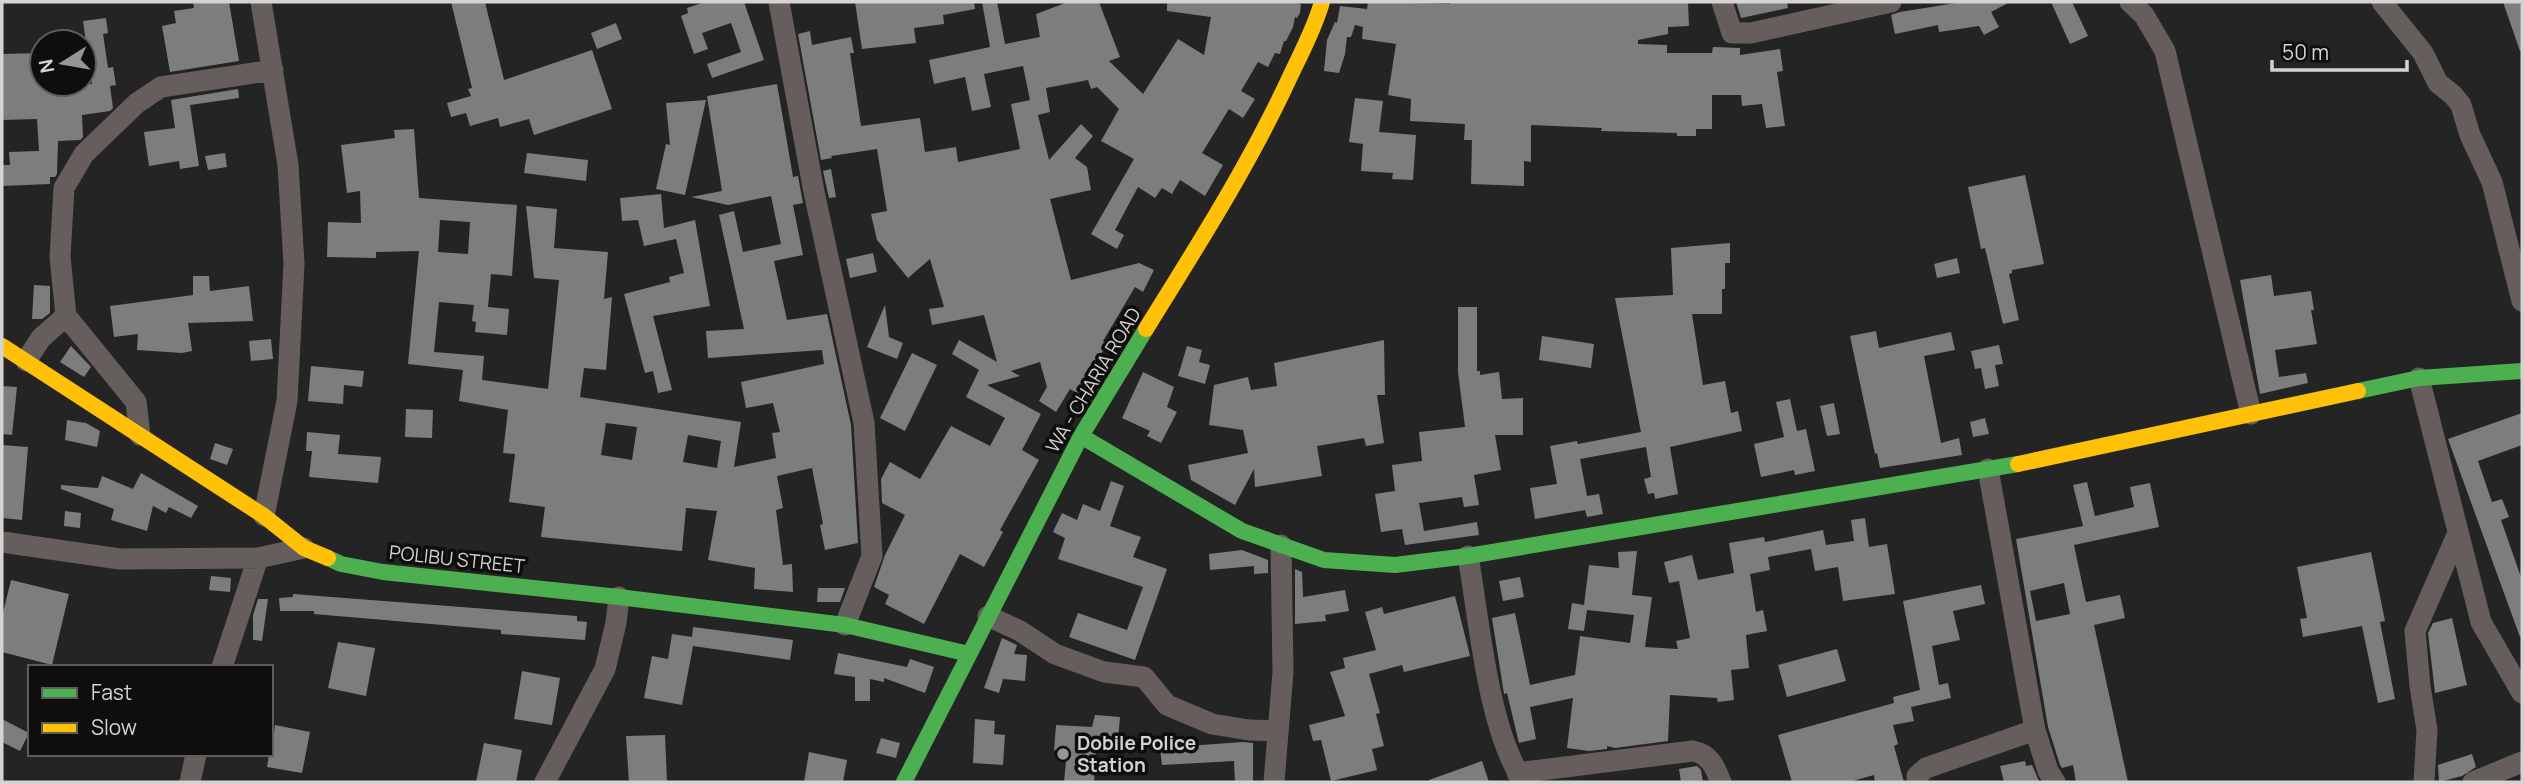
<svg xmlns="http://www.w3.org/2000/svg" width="2524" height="784" viewBox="0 0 2524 784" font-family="Manrope,sans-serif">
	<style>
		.building { fill: #7e7d7d; fill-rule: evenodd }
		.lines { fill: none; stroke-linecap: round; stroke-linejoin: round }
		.street { stroke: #665e5c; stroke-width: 21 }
		.fast { stroke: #4caf50; stroke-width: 16 }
		.slow { stroke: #ffc107; stroke-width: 16 }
		.poi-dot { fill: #979695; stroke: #0f0e0d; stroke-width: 2.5 }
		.labels { text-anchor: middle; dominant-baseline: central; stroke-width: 7; stroke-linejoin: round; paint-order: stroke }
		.street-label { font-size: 19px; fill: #d4d3d2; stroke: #0f0e0d }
		.poi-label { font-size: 19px; font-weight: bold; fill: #d4d3d2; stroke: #0f0e0d; text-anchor: start }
	</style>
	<rect width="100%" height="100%" fill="#252424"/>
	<path class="building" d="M193,2H229L239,61L170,72L162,26L176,23L174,11L194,8Z
		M451,2H485L504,80L592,50L612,109L534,135L529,119L500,127L498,118L470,126L466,113L451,117L447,103L471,96L468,89L472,88Z
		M705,2H744L764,60L712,78L707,64L741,52L731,23L702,33L708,49L694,54L681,16L688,13L687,8Z
		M855,2H974L975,9L943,15L944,24L914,28L916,43L862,49Z
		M982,2H997L1005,44L1040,37L1036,14L1068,2H1099L1120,57L1109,61L1143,94L1178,39L1204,55L1211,17L1167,11V2H1291L1301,4L1300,13L1297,18L1295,17L1293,27L1286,41H1284L1280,54L1275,53L1268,67L1258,62L1241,91L1255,99L1243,118L1229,109L1202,153L1223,165L1205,196L1180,180L1172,194L1162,188L1155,198L1138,187L1115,230L1124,235L1117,249L1091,234L1134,159L1101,141L1119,109L1097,87L1091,89L1088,80L1046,88L1050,112L1038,115L1049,160L1081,124L1093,136L1075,158L1087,167L1091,190L1050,199L1071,280L1139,263L1154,270L1143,292L1135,287L1103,341L1107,343L1079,394L1070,389L1056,412L1039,401L1047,387L1040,362L1011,371L1020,376L987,385L1041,414L1022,450L1039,460L1000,530L1003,532L984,567L960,554L924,624L885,604L889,595L874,587L885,555L905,515L882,503L881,479L890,462L920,479L951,426L990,446L1005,418L966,397L979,370L952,354L959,340L997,362L984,315L932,325L929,309L944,307L930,259L908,278L877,240L871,214L887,211L877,149L831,156L832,158L821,160L798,34L810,31L812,45L851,37L854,53H850L861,126L920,118L925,152L956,147L958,162L1020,149L1011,104L1030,100L1023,66L984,74L991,107L972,111L965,77L934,84L929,60L990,47Z
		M1368,2L1450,4L1451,2H1688L1689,26L1668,27V34L1638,40V44L1667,45V53H1712L1713,47L1740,48V55L1780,49L1783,71L1777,72L1785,126L1766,128L1762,104L1742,106L1741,95H1712V129H1696V136H1677V133L1601,131L1602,128L1531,125V162L1524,161V186L1471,184L1472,140H1464L1465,124L1410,121L1411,99L1388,95L1396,44L1362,39L1363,27L1355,25L1351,37H1347L1345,54L1339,73L1324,71L1327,40L1335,22L1337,23L1340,6L1367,9Z
		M1736,2H1787L1788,8L1741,18Z
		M1962,2H2010L1991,12L1999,27L1984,35L1979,26L1939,32L1938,25L1895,34L1891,15L1900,12Z
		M2051,2H2072L2088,36L2070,44Z
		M2503,2H2520L2522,10V51H2520Z
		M106,18L108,33L103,34L108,68L113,67L116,85L110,86L113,108L110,111L82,115L83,137L80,140L58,141L57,174L55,177H50V184L2,186V165H10L9,152L39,151L37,119L2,120V54L41,53L42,87L92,84L83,21Z
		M616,23L622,39L597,49L591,33Z
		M777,84L793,177L798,176L803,203L793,205L803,255L774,261L787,320L827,314L851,425L858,543L825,550L820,525L823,524L812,468L777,476L783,508L776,510L783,565L792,564L793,592L754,589L755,568L708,560L717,511L686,508L682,551L541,537L545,507L509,502L515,454L503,453L508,410L459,401L463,370L408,364L419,251L376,252V258L327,257L328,222L361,223L360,191L347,193L341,145L395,138L394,130L414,129L419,198L517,205L512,276L491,274L488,307L509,309L507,335L475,332L476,322L472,321L474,305L439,302L434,352L484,356L482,380L548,389L559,280L534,278L526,206L557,209L554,248L608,252L604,299L612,297L606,370L584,368L580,397L741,422L734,467L776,458L772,433L780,432L773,403L746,408L741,382L824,364L822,350L708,358L706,331L744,329L719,215L734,211L743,252L781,244L771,196L728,205L691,197L722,191L707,96ZM440,220L470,222L468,254L438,252ZM606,423L637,427L632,460L601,455ZM688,435L721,441L717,468L683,462Z
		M238,89L239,98L190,105L199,166L180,169L179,161L149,166L144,132L175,128L171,100Z
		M1355,98L1383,101L1379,132L1416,135L1413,180L1392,179L1393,173L1361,171L1363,144L1349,142Z
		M706,100L685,195L656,189L666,144L670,145L666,103Z
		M225,153L227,167L208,170L205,156Z
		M527,153L588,160L586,181L524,173Z
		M831,169L836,197L829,198L823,171Z
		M2025,175L2044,264L2012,270V273L2009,274L2019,320L2003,324L1985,248L1981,249L1968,187Z
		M661,194L664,228L695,220L710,306L653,316L672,390L658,393L653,371L645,373L624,294L670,282L669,277L684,273L676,239L644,246L638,220L622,221L620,198Z
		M1730,243V263H1725V289H1722V314H1692L1703,385L1725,381L1731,413L1738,411L1742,431L1670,447L1678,494L1655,499L1654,493L1648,494L1644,479L1651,477L1646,447L1580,459L1587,496L1599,494L1603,514L1587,517L1585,510L1535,519L1530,488L1557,484L1550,446L1577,441L1578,444L1641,432L1615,298L1673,295L1671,248Z
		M873,253L877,272L850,278L846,259Z
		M1957,258L1960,273L1937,278L1934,264Z
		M2271,275L2274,296L2311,291L2314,310H2311L2317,344L2275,350L2279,377L2306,373L2308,383L2260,394L2240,280Z
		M193,276H209L210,291L249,286L253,321L188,323L192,351L182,353L137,350L138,334L114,337L110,306L193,295Z
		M34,285L50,286V313L42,319H32Z
		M885,305L889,337L903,343L897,359L867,347Z
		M1458,307H1477V371H1480V375L1499,372L1502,399L1523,398V435H1495L1501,470L1474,475L1479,505L1464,507L1462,497L1419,503L1424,531L1477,522L1479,535L1405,545L1402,529L1381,532L1375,494L1395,491L1392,465L1422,461L1419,432L1465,427L1458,372Z
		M1876,331L1879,348L1951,332L1955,350L1924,356L1941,443L1959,438L1962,455L1880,468L1877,453L1875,454L1850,336Z
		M1542,336L1594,344L1591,368L1539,360Z
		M271,339L273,359L251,361L249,341Z
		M1384,340L1385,395H1377L1384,443L1366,446L1364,438L1317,446L1322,476L1255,487L1254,469L1235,505L1191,480L1188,465L1248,453L1243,430L1209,425L1214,385L1248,377L1251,390L1277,386L1274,363Z
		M1999,345L2003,364L1995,365L1999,386L1985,389L1981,368L1975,369L1971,351Z
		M71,346L91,367L84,377L60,362Z
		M1187,346L1202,350L1199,362L1210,365L1205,384L1178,376Z
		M912,353L937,365L905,431L880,418Z
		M311,366L364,371L362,387L344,385L343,404L308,401Z
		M1143,372L1174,387L1167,407L1177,412L1161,443L1147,436L1150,431L1122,418Z
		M2,386L17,387L12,435L2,434Z
		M1790,399L1797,431L1806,429L1815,471L1795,475L1794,470L1761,477L1754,444L1784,437L1776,402Z
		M1834,403L1840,434L1827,436L1820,406Z
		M406,409L433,410L432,438L405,437Z
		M2522,413V445L2478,461L2492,502L2502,499L2509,517L2501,520L2522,580V636L2520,637L2448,439Z
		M1985,418L1989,434L1973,437L1970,422Z
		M67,420L86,423L100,431L97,447L65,440Z
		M307,432L340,435L338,454L381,457L378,483L309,477L312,451H306Z
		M215,443L233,449L227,465L210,459Z
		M2,445L28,447L22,520L2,518Z
		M141,473L198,506L191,518L169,507L166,513L153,506L147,531L111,520L114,509L61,489V485L98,488L102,476L133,489Z
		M1111,481L1124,486L1110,526L1141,537L1133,557L1167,569L1135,660L1069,637L1078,613L1127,630L1143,587L1058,559L1065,538L1053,532L1062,513L1077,520L1083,504L1100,511Z
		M2087,482L2095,516L2134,507L2130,487L2150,483L2159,527L2074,545L2086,602L2120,595L2125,618L2094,625L2128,782H2076L2073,765L2062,768L2060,765L2048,727L2016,539L2083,526L2073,485ZM2064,583L2070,614L2036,621L2030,591Z
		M65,511L81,513L80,528L64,526Z
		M1865,518L1869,547L1887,544L1895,594L1843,601L1838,567L1815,571L1811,549L1768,557L1770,570L1750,574L1756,612L1763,610L1767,631L1746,635L1749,668L1731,670L1734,700L1718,702L1717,698L1670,695L1668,741L1615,748L1607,746V749L1589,751L1567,748L1573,698L1530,707L1536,739L1519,743L1507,693L1504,694L1492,618L1515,613L1530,685L1575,675L1580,636L1630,643L1634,615L1587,610L1584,631L1568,629L1572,603L1584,605L1589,565L1619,568L1618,552L1637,551L1632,595L1652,597L1645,647L1678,649L1676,641L1690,638L1679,581L1669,583L1664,562L1692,555L1698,580L1734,573L1729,543L1764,537L1765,542L1823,530L1826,545L1854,541L1851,520Z
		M1242,550L1268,560V573L1254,574V566L1210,570L1209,554Z
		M2371,552L2385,621L2380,622L2395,699L2378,703L2362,626L2303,637L2300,619L2307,618L2297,567Z
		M1295,569L1302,572L1303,597L1345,590L1349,611L1325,615L1326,621L1295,624Z
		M211,576L231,578L230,592L209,590Z
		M1520,577L1524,597L1503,601L1499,581Z
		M11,580L69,594L52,665L2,652V617Z
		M1981,585L1985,604L1953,611L1960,640L1932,646L1939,685L1948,683L1951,698L1911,707L1914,721L1893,725L1898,744L1894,746L1904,782H1875L1874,775L1849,782H1792L1778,735L1894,703L1893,697L1920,690L1903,601Z
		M818,588H845L840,602H817Z
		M293,594L577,616V621L587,622L585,640L501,634V630L314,614V611H280L279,598L293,597Z
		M1455,596L1470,656L1404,672L1402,665L1369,674L1380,713L1376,714L1384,746L1372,749L1377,770L1331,781L1321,740L1313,741L1309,725L1345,716L1330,672L1345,668L1343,658L1376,650L1365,612L1382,607L1384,614Z
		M258,599H268L262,641L253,640V615Z
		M2452,618L2467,685L2435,693L2428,633L2433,623Z
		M693,627L793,640L790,660L693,646L682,705L644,698L652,656L668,659L672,634L692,637Z
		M1002,638L1017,645L1014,654L1027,655L1025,681L1003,679L999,693L984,688Z
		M338,642L375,648L366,696L328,688Z
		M1837,649L1846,681L1787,697L1778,665Z
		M838,653L907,667L910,659L934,667L925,693L884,678V682L870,679V701H855V677L834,674Z
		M522,671L560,678L552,725L514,719Z
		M1095,715L1120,717L1117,751L1096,749L1094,782H1064L1067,751L1054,750L1056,725L1092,727Z
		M2,719L29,733L20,751L2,742Z
		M975,719L995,721L994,734L1005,735L1003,765L973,763Z
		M275,725L310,732L302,773L267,767L269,754H271Z
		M665,735L667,782H629L626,736Z
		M881,738L900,743L896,758L876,753Z
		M1243,742L1253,743V782H1235L1234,761L1162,765L1160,748Z
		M484,743L522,750L516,782H476Z
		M809,752L847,760L843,782H804Z
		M2472,754L2476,767L2462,776L2439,782L2438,765Z
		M1482,761L1489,782H1429V780Z
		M2025,761L2026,766L2032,765L2039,781L2004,782L2000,766Z
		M1697,766L1701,770L1703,782H1681L1679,769Z"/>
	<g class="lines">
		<path class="street" d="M261,2L288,165L294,264L287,401L264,516
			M779,2L814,192L864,423L872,556L845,625
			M1722,2L1732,33H1751L1891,2
			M2130,2L2144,15L2165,51L2251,414
			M2382,2L2423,53L2438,83L2453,95L2461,105L2470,135L2492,182L2522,301
			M66,316L136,402L140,435
			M26,361L41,338L66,316L60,257L64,188L84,154L137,103L161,87L273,70
			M2419,378L2481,622L2522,693
			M1988,469L2035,730L2048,771L2055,782
			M2,542L120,559L258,558L304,548
			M1468,556C1479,618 1488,732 1524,782
			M988,616L1020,631L1055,654L1104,672L1144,677L1167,705L1212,724L1249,730L1278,731
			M222,667L258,558
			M1517,773L1693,751C1710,754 1715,767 1721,782
			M190,782L196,754
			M545,782L605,669L616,623L619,597
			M1274,782L1283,672L1281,545
			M1917,782V776L1926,768L2035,730
			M2424,782L2427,730L2420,686L2415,631L2458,533
			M2473,782L2522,762"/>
		<path class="fast" d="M2358,391L2419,378L2522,371
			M1081,436L1242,531L1324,560L1395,565L1468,556L2018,464
			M328,558L341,564L383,572L619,597L845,625L969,654
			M904,782L1081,436L1146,329"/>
		<path class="slow" d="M1146,329C1196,248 1248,167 1288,81C1300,55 1314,30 1322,2
			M2,346L264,516L304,548L328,558
			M2018,464L2358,391"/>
	</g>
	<circle class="poi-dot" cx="1063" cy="754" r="7"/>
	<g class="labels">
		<g class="street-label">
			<text transform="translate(1093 380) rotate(-59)">WA - CHARIA ROAD</text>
			<text transform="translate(457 559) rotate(6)">POLIBU STREET</text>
		</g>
		<g class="poi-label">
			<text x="1077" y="743">Dobile Police<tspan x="1077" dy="22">Station</tspan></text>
		</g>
	</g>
	<rect width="2524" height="784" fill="none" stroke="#d4d3d2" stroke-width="7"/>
	<rect x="28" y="665" width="245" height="91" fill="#0f0e0d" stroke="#5e5d5c" stroke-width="2"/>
	<rect x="42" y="688" width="35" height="10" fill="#4caf50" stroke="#5e5d5c" stroke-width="2"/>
	<text x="91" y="700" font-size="21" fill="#d4d3d2">Fast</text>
	<rect x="42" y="723" width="35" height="10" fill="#ffc107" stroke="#5e5d5c" stroke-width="2"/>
	<text x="91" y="735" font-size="21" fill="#d4d3d2">Slow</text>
	<g transform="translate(63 63) rotate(259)"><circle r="33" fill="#0f0e0d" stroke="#5e5d5c" stroke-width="2"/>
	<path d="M0-5L12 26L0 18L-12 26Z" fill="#979695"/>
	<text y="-10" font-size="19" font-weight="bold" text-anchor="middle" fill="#d4d3d2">N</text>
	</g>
	<path d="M2272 60v10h135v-10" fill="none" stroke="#d4d3d2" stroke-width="3.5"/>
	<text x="2282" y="60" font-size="21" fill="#d4d3d2" stroke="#0f0e0d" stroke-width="5" paint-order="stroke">50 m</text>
</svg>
